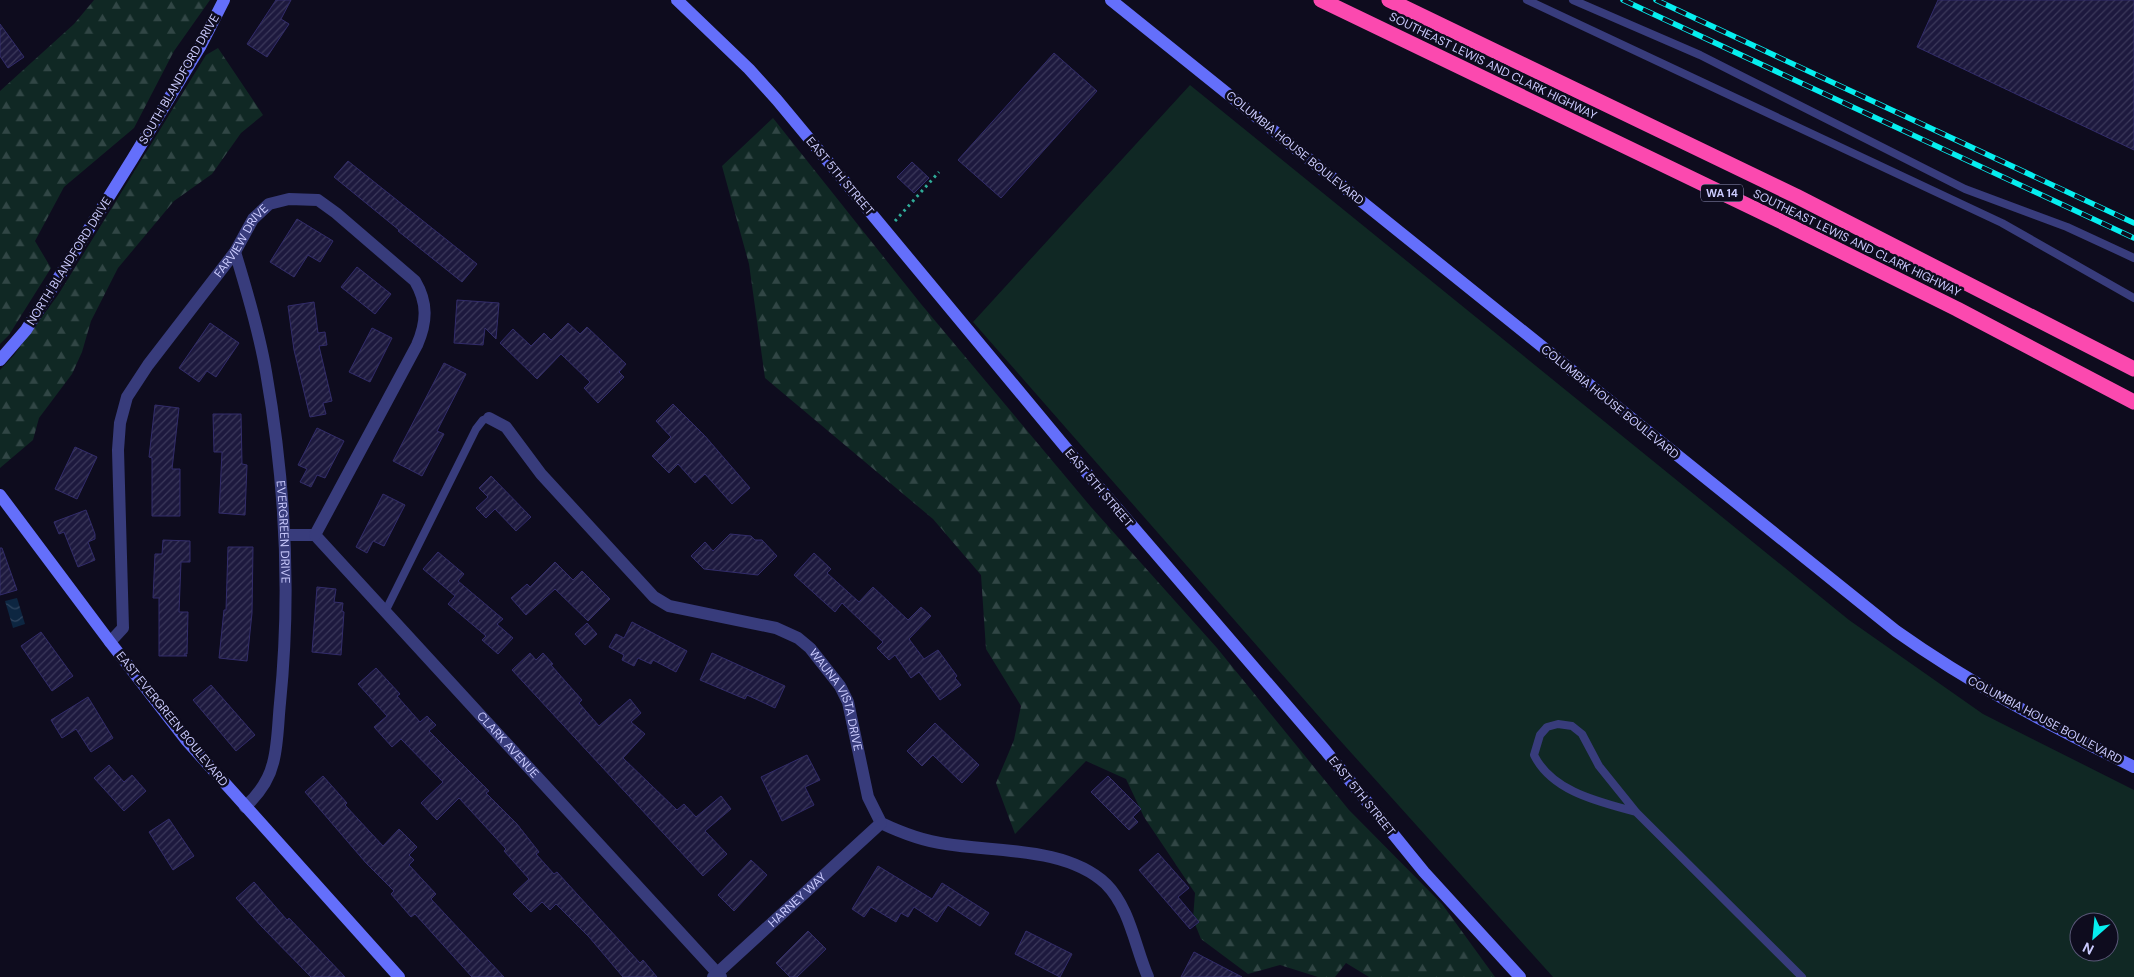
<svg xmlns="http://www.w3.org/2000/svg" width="2134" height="977" viewBox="0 0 2134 977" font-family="'DM Sans',sans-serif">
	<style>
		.green { fill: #102824; fill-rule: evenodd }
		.forest { fill: url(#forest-firs) }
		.water { fill: url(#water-waves) }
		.building { fill: url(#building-hatch); stroke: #322c6a }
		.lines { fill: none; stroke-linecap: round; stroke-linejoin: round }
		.path { stroke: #30ac99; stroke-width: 3; stroke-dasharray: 2.5 4; stroke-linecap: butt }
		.lane { stroke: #383c7c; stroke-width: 8 }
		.street { stroke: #383c7c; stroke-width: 12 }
		.secondary { stroke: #646ffb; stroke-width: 12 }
		.highway { stroke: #fb49af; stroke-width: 15 }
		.rail-casing { stroke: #06eeef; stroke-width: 5.5 }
		.rail { stroke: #0e0c1e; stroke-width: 4; stroke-dasharray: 11; stroke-linecap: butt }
		.labels { text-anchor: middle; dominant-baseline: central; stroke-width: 5; stroke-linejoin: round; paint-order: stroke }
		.shield { fill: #0e0c1e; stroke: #9292bb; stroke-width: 1 }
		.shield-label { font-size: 11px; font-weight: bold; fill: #cbcbfe }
		.street-label { font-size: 12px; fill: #cbcbfe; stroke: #0e0c1e }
	</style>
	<defs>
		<pattern id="forest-firs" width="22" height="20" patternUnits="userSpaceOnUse" patternTransform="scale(1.25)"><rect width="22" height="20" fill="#102824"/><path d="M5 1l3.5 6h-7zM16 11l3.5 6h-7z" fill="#314645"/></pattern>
		<pattern id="water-waves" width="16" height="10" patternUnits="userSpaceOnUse" patternTransform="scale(1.25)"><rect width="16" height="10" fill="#0d2641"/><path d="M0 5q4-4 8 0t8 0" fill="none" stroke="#2f445e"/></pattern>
		<pattern id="building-hatch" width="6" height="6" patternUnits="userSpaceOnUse" patternTransform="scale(1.25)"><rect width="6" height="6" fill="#1d193e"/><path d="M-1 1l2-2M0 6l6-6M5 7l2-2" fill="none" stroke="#3c395b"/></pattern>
	</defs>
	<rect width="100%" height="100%" fill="#0e0c1e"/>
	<path class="green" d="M1190,85L1849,620L1983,714L2134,790V977H1553L1336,736L973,322ZM2079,922H2109V952H2079Z"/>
	<path class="forest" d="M94,0H210L174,51L134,128L64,187L35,241L51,268L9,335L0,344V91L74,24Z
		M218,48L263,115L241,133L212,174L174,201L118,268L91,321L82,352L72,374L39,418L33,440L0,468V370L14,355L58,295L206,55Z
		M773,118L921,304L1091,507L1217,648L1349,810L1442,904L1495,977H1369L1346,963L1335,977H1318L1280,965L1248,974L1201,939L1193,919L1195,893L1144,817L1126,779L1086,761L1015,834L996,783L1014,740L1021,706L986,649L981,575L933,519L765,378L749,264L722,166Z"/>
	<path class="water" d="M17,598L25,624L13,628L5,601Z"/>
	<path class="building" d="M276,0H291L281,19L289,24L267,57L247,44Z
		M1938,0H2134V150L1917,47Z
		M0,24L24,57L8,68L0,56Z
		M1054,53L1097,91L1001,198L958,160Z
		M348,161L477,264L462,282L398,231L399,230L334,177Z
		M912,162L929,178L914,193L897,177Z
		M297,219L333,241L320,262L308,255L294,277L270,262Z
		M357,267L391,294L375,314L341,287Z
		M457,300L499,303L496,339L485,328L483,345L454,343Z
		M314,302L318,333L325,332L327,345L319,346L332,401L323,403L326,414L310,417L294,350L288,306Z
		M210,323L239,343L216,377L207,371L199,382L179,368Z
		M568,323L580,334L587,327L626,364L619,372L624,377L598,403L584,388L590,382L561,354L537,379L500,343L513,329L531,346L544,333L551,340Z
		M372,328L392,338L370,382L349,372Z
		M444,363L466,374L437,431L444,434L422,476L393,461Z
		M673,404L705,436L750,488L732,504L705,474L695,483L678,464L669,473L652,456L671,437L656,421Z
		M155,405L179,408L172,469H180V516H152V458L149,457Z
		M213,414H241L242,464L247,465L245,515L219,513L222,452H214Z
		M317,428L344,441L325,478L317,475L311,487L300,482L307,469L298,465Z
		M75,447L97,457L77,499L55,489Z
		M491,476L531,517L516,531L495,509L486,518L476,508L488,497L479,488Z
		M383,494L405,505L384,546L373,541L367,553L356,547Z
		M86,510L95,534V539L88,542L95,560L78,567L64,532L59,534L54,522Z
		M730,534L751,536L755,540H762L777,556L758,575L704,569L691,556L705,542L713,551Z
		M163,540L190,541V562H181L179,612H188L187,654H184L187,656H159V598H153L155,554H162Z
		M228,547H253L252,613L247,661L219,658L224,610H226Z
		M0,548H2L17,590L0,595Z
		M438,552L464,574L458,581L503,619L497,624L513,638L498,654L482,640L486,636L448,604L455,596L423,569Z
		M814,553L831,569L827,573L859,602L873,587L908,620L921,607L931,616L909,639L924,659L938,650L957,676L955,678L961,685L940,700L919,672L911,678L895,655L889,660L877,648L883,642L842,603L835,612L794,575Z
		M555,562L573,580L582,571L610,599L588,621L555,589L526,615L511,598L527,584L530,587Z
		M317,587L336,589L334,602L343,603L342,611L344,612L341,655L312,652Z
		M632,622L687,651L676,672L653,660L651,664L638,658L634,666L622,660L624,655L609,647L616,634L624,638Z
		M587,623L597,634L585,645L575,634Z
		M41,632L73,676L52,691L21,646Z
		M530,653L536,660L543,653L553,664L551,665L582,700L579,703L599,726L630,699L641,713L631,722L645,734L623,758L677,810L684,804L696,817L721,796L731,809L705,831L727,854L703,876L512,670Z
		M712,653L785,686L775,708L747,695L745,699L700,680Z
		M376,668L400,694L397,696L420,722L427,716L436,725L429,731L489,791L486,793L517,824L539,852L536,854L554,874L557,872L640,963L643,960L657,977H623L589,937L556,904L550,910L542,902L531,912L513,894L529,879L504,851L506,849L459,798L437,820L421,803L443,782L401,739L392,747L374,727L387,716L358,684Z
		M211,685L255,735L236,751L193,700Z
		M88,697L113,738L91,752L76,729L62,738L51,720Z
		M935,723L979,765L962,783L933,755L922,766L907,751Z
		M807,755L820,780L805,787L814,805L782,821L761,777Z
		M109,765L124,782L132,775L146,791L124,811L94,778Z
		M323,776L347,803L345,805L383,846L399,829L417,847L409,855L414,860L409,865L436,894L431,899L504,977H472L415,914L411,917L391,894L394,891L366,863L305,792Z
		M1108,776L1141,809L1133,817L1138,822L1129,830L1091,792Z
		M169,819L194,856L173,870L149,832Z
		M1158,853L1189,888L1178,897L1199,922L1190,929L1139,870Z
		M751,860L767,875L734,911L718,895Z
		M878,866L932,899L942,883L989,913L980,926L948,905L937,922L914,907L908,917L901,913L896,922L871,907L864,917L852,909Z
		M254,882L287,920L289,918L345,977H311L261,926L236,898Z
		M808,931L826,949L797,977H790L776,963Z
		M1026,931L1072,954L1060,977L1015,954Z
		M1194,952L1242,977H1181Z"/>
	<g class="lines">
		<path class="path" d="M895,221L939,172"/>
		<path class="lane" d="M1527,0L2002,223L2134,298
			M1573,0L1700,55L1965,189L2067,227L2134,258
			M385,612L476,429L483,420L489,418
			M1636,812C1600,802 1552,792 1534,755L1540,735L1547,727L1558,724L1572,726L1582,734L1599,766L1636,812L1802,977"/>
		<g class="street">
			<path id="s1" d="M235,252C247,291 259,331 266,372C285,480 291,594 280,703C278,722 278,745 273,763C269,780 258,795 245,807"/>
			<path id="s2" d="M489,418L506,427L541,474L654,597L669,606L776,628L798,638L810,648L840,686L848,702L868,797L881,823C902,833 923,841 946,844C996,852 1067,847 1106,884C1130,908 1135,947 1148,977"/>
			<path id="s3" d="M285,535H315L721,977"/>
			<path id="s4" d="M110,642L123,628L118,450L120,423L127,397L148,365L235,252L253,219L269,204L289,199L318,200L336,213L415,281C428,303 427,322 417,345L315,535"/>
			<path id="s5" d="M713,977L881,823"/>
		</g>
		<path class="secondary" d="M677,0L749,69L777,100L1091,478L1325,750L1424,872L1520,977
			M1111,0L1896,631C1972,685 2051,726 2134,767
			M0,360L26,330L133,158L200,47L224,0
			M0,495L110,642L187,741L399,977"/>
		<path class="highway" d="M1321,0L1778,220L1957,309L2134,402
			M1389,0L1796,196L2134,369"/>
		<g class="rail-casing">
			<path id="rail" d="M1623,0L2134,238
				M1656,0L2134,223"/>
		</g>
		<use href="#rail" class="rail"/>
	</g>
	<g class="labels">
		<rect class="shield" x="1701" y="184.5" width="42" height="17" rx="4"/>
		<g class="shield-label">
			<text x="1722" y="193">WA 14</text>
		</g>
		<g class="street-label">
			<text transform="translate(1493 66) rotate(26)">SOUTHEAST LEWIS AND CLARK HIGHWAY</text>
			<text transform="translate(179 79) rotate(-60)">SOUTH BLANDFORD DRIVE</text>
			<text transform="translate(1295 148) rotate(39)">COLUMBIA HOUSE BOULEVARD</text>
			<text transform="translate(840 176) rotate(50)">EAST 5TH STREET</text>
			<text stroke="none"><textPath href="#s4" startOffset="445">FARVIEW DRIVE</textPath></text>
			<text transform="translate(1857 243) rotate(26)">SOUTHEAST LEWIS AND CLARK HIGHWAY</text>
			<text transform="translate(69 261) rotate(-58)">NORTH BLANDFORD DRIVE</text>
			<text transform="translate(1610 402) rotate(39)">COLUMBIA HOUSE BOULEVARD</text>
			<text transform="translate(1099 488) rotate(50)">EAST 5TH STREET</text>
			<text stroke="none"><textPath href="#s1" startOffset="285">EVERGREEN DRIVE</textPath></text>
			<text stroke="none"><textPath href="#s2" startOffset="471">WAUNA VISTA DRIVE</textPath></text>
			<text transform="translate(172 719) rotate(51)">EAST EVERGREEN BOULEVARD</text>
			<text transform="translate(2045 720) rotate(28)">COLUMBIA HOUSE BOULEVARD</text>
			<text stroke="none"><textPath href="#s3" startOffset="315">CLARK AVENUE</textPath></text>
			<text transform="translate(1362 796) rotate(51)">EAST 5TH STREET</text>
			<text stroke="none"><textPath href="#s5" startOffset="114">HARNEY WAY</textPath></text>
		</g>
	</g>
	<g transform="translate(2094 937) rotate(207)"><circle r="24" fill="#0e0c1e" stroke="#5a5878"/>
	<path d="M0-4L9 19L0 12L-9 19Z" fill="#06eeef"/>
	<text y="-8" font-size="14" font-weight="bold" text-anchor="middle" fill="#cbcbfe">N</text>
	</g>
</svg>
